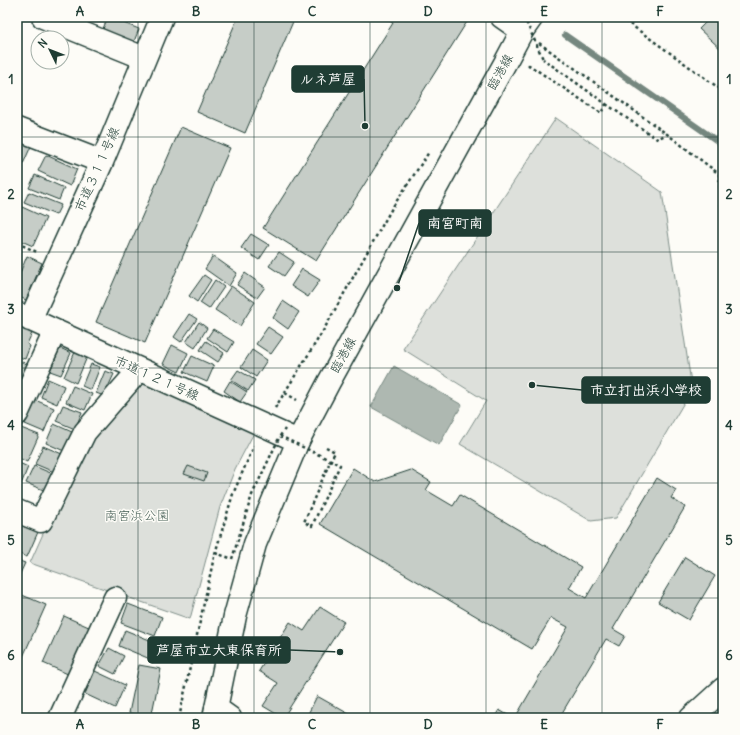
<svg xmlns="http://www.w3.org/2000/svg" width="740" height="735" viewBox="0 0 740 735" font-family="Delius,'Klee One',sans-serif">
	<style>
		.green { fill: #dde0db; stroke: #7e8e88 }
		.water { fill: #aeb8b1; stroke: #75877f }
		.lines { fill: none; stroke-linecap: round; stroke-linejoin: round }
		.stream { stroke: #75877f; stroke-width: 6 }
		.building { fill: #c6cdc7; stroke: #1f3d34 }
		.minor-casing { stroke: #1f3d34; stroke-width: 25 }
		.tertiary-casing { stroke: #1f3d34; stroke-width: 25 }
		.path { stroke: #1f3d34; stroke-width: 2.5; stroke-dasharray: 3 3; stroke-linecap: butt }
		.minor { stroke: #fdfcf7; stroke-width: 22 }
		.tertiary { stroke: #fdfcf7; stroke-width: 22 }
		.path-bridge { stroke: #1f3d34; stroke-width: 2.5; stroke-dasharray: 3 3; stroke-linecap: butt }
		.grid { fill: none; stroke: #1f3d34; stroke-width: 1; stroke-opacity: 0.55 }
		.labels { text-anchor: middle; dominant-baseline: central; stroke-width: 3; stroke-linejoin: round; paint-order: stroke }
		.street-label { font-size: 13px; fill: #1f3d34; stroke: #fdfcf7 }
		.park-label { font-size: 13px; fill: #455e55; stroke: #fdfcf7 }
		.leader { fill: none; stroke: #1f3d34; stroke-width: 1.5 }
		.callout-dot { fill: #1f3d34; stroke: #fdfcf7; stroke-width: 1.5 }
		.callout { fill: #1f3d34; stroke: #1f3d34; stroke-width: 1.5 }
		.callout-label { font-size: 14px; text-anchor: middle; font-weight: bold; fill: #fff }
		.neatline { fill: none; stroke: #1f3d34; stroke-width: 1.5 }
		.grid-label { font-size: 13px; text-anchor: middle; font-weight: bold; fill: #1f3d34 }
	</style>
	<rect width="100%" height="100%" fill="#fdfcf7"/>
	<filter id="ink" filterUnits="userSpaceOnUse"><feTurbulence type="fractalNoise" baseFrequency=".025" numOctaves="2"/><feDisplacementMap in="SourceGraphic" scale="8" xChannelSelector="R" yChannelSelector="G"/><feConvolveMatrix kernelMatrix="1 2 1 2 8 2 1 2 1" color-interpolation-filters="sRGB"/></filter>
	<g filter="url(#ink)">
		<path class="green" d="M556,118L662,192L692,389L616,518L591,521L460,444L486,401L403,349Z
			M140,374L257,427L235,469L220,507L190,619L30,563L87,435Z"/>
		<path class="water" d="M394,366L462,405L439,445L371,407Z"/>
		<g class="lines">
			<path class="stream" d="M565,35L723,145"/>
		</g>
		<path class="building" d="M66,17H88L85,25Z
			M108,17L139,29L133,44L102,31Z
			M238,17H295L245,133L197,112Z
			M383,17H470L316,261L263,228L393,23Z
			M707,17H723V51L699,29L709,19Z
			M181,127L230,148L145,343L96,322Z
			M17,137L32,144L23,164L17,162Z
			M46,155L77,169L70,186L38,171Z
			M35,175L64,188L59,200L29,188Z
			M29,192L61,205L56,215L24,202Z
			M22,207L46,218L33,246L17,239V219Z
			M251,234L269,245L259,260L241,248Z
			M279,252L294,262L284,276L269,266Z
			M27,256L42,263L26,300L17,296V280Z
			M213,256L237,273L229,286L205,269Z
			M302,269L320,280L308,297L291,286Z
			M245,273L265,287L257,298L237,285Z
			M204,275L211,280L197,302L189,296Z
			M215,280L224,287L209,309L200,303Z
			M231,286L255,302L240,326L215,310Z
			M283,301L299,312L288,329L273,318Z
			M189,314L197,319L181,342L174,337Z
			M199,322L207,328L195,348L186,342Z
			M17,324L33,331L27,344L30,346L25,359L17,356Z
			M268,327L283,337L271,354L256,344Z
			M213,329L234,342L228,352L207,338Z
			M206,341L224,353L218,362L200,350Z
			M172,345L188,353L179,372L163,364Z
			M60,348L71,353L61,375L50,371Z
			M252,350L267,360L256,377L241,367Z
			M75,352L87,357L76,383L64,377Z
			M192,356L214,366L207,382L184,372Z
			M17,360L27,364L18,386H17Z
			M91,364L100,367L91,390L82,386Z
			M238,370L255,380L248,391L231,380Z
			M105,371L114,374L104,396L96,393Z
			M48,379L64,386L57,404L41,397Z
			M230,381L247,392L240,402L224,391Z
			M73,386L92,394L85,410L66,402Z
			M35,400L54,408L44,432L25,424Z
			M63,405L82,412L75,429L56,421Z
			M54,424L72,432L64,451L46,443Z
			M21,428L39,435L27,462L17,457V438Z
			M43,446L62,454L54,472L35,464Z
			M17,462L28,467L22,482L17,480Z
			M34,466L53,474L46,491L26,483Z
			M188,466L207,473L204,481L184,474Z
			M353,468L375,482L411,470L431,482L426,490L453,506L460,495L581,567L569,588L586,598L657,478L676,490L671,498L685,507L613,629L625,636L619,646L606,639L559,718H515L568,627L551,618L532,649L320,524Z
			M17,524L38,532L27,557L17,553Z
			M685,557L715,576L689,620L658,602Z
			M17,560L25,563L19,576L17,575Z
			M22,595L46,605L22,659L17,656V606Z
			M128,604L162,617L155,636L121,623Z
			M320,607L344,622L283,718L263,706L278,683L259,671L290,622L304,631Z
			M64,616L91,628L70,675L43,663Z
			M125,630L157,643L150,659L119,646Z
			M109,648L124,656L115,674L99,666Z
			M139,665L161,669L151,718L129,713Z
			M95,671L125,685L115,708L85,694Z
			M317,696L356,718H306Z
			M499,710L513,718H494Z"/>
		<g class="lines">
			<g class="minor-casing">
				<path id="minor" d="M43,17L144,58
					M502,17L522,31
					M17,129L102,162
					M18,314L298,441
					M30,320L102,162L162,17
					M17,414L55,331
					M17,511L41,521L85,432L139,370
					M216,708L230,718
					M60,718L115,598
					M691,718L723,689"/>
			</g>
			<g class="tertiary-casing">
				<path id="tertiary" d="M214,718L235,616L255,544L298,441L329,382L505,63L522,31L532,17"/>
			</g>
			<path class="path" d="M620,17L723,91
				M539,43L667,134L719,174L723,233
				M528,66L529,65L601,113L606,104L543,59
				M606,104L657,139L667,134
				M17,243L37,252
				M285,393L297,400
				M275,408L323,331L392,208L429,152
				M326,447L335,452L329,464
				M215,553L230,558
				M179,718L214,557L233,494L254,446"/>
			<use href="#minor" class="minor"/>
			<use href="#tertiary" class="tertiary"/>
			<path class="path-bridge" d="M524,17L543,59
				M280,436L285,429
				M232,559L252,495L280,436L340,465L312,526L304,522L329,464"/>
		</g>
	</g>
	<path class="grid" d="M138,17V718M254,17V718M370,17V718M486,17V718M602,17V718M17,137H723M17,252H723M17,368H723M17,483H723M17,598H723"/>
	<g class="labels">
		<g class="street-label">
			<text transform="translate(500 72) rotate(-61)">臨港線</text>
			<text transform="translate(97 169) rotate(-66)">市道３１１号線</text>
			<text transform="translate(343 355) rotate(-61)">臨港線</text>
			<text transform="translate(157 378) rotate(24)">市道１２１号線</text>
		</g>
		<g class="park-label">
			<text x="137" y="515">南宮浜公園</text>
		</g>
	</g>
	<path class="leader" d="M365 126L364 79M397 288L419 223M532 385L582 390M340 652L290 650"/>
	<g class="callout-dot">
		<circle cx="365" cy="126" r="4"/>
		<circle cx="397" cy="288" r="4"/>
		<circle cx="532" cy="385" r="4"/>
		<circle cx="340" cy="652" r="4"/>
	</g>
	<g class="callout">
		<rect x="292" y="66" width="72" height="26" rx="4"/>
		<rect x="419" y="210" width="72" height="26" rx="4"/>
		<rect x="582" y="377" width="128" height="26" rx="4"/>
		<rect x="148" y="637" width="142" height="26" rx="4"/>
	</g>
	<g class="callout-label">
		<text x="328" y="84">ルネ芦屋</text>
		<text x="455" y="228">南宮町南</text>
		<text x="646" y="395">市立打出浜小学校</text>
		<text x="219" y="655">芦屋市立大東保育所</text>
	</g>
	<rect width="740" height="735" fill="none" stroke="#fdfcf7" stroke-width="44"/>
	<g transform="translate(50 50) rotate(313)"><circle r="19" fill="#fdfcf7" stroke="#a4b0a9"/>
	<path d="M0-3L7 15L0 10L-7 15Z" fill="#1f3d34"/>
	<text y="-6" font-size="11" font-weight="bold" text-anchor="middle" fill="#1f3d34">N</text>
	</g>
	<rect x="22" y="22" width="696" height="691" class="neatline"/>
	<g class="grid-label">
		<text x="80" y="16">A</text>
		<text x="196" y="16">B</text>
		<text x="312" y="16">C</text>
		<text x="428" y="16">D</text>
		<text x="544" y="16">E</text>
		<text x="660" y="16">F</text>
		<text x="11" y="84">1</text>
		<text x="729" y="84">1</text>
		<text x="11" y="199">2</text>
		<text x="729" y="199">2</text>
		<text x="11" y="314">3</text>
		<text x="729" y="314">3</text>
		<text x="11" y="430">4</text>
		<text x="729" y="430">4</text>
		<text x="11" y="545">5</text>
		<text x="729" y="545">5</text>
		<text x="11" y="660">6</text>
		<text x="729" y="660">6</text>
		<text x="80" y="729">A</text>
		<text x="196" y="729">B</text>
		<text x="312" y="729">C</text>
		<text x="428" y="729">D</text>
		<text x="544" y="729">E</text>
		<text x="660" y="729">F</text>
	</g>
</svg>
